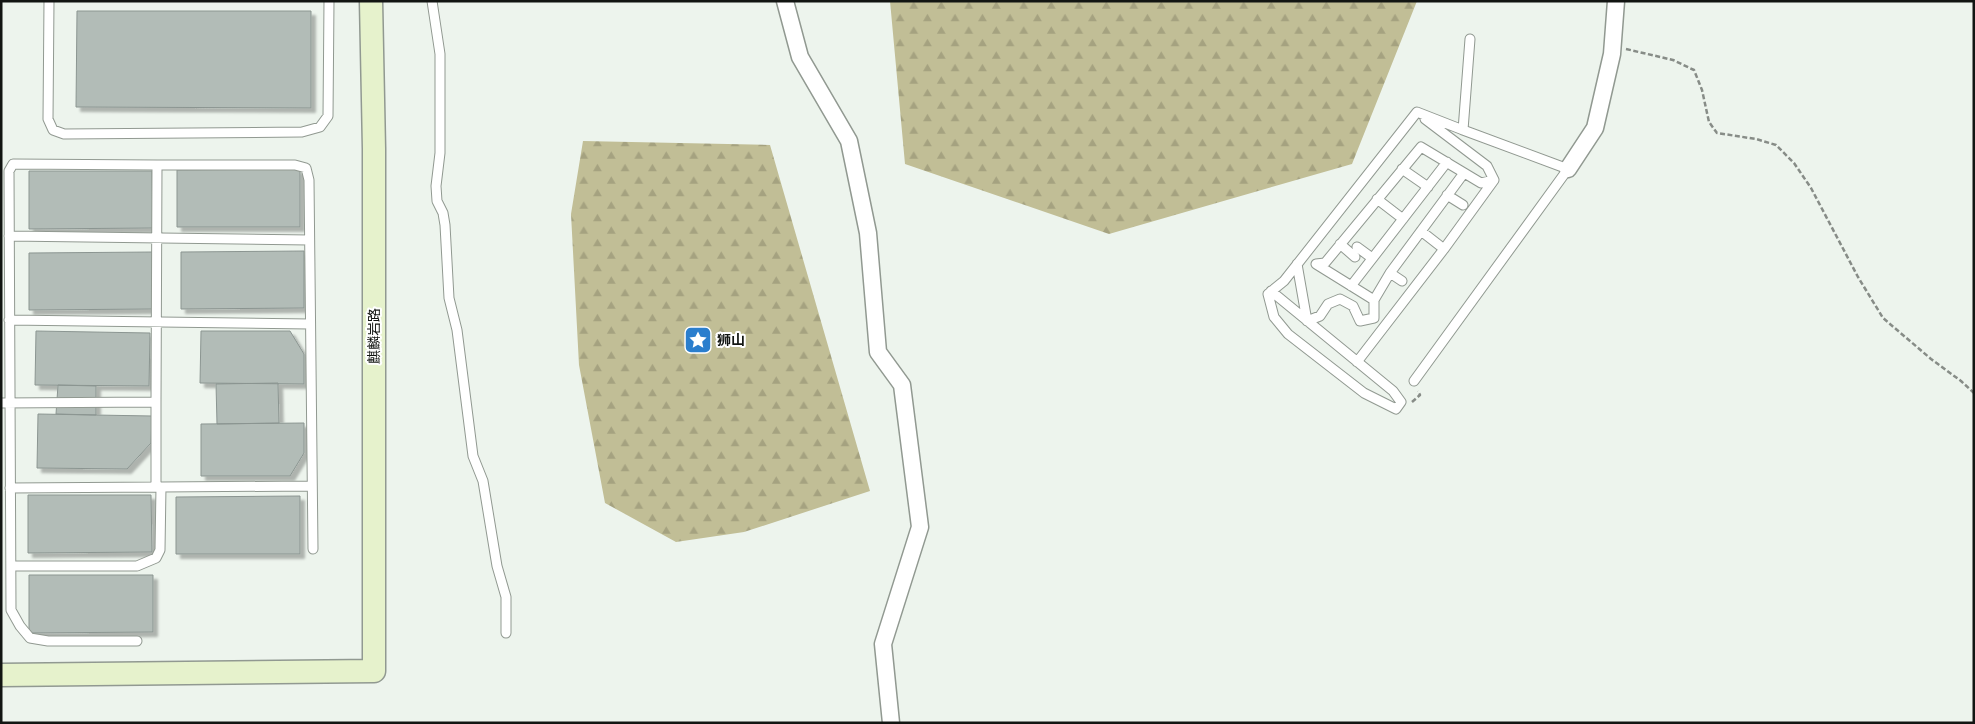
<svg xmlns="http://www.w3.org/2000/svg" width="1975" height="724" viewBox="0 0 1975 724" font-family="Roboto,'Noto Sans SC',sans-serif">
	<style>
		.forest { fill: url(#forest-firs) }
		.building { fill: #b2bcb7; stroke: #8b9591; filter: url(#shadow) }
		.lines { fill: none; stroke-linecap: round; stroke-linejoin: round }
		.service-casing { stroke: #919991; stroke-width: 11 }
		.minor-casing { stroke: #919991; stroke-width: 19 }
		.secondary-casing { stroke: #919991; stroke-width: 25 }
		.path { stroke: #878c87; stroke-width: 2.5; stroke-dasharray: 5 2.5; stroke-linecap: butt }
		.service { stroke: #fff; stroke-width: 9 }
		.minor { stroke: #fff; stroke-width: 16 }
		.secondary { stroke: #e6f2cc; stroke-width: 22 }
		.labels { text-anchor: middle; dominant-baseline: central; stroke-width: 4; stroke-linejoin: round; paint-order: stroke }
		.street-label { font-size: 14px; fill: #121512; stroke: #fff }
		.poi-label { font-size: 14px; font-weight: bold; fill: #121512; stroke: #fff; text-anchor: start }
	</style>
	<defs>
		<pattern id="forest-firs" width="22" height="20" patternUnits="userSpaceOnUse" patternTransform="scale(1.25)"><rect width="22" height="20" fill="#c1be96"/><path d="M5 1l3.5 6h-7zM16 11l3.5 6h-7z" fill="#a5a280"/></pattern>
		<filter id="shadow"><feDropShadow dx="4.5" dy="4.5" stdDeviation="1" flood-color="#0004"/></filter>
	</defs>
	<rect width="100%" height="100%" fill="#edf4ed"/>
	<path class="forest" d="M890,1H1417L1352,164L1109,234L905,164Z
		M583,141L770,145L870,491L744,532L676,542L605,503L579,365L571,214Z"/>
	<path class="building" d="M77,11H311V108L76,107Z
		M300,169V227H177V170Z
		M29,171H152L153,228L29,229Z
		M304,251V308L181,309V252Z
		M153,252V309L29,310V253Z
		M36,331L150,333L149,386L35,385Z
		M201,331H290L304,354V384L200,383Z
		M278,383L279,423L217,424L216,384Z
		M58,385L96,386V415L56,414Z
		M38,414L152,416L151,443L127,469L37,468Z
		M304,423V453L290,476H201V424Z
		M28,495H151L152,552L28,553Z
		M300,496V554H176V497Z
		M29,575H153V632L29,633Z"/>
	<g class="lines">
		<g class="service-casing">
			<path id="service" d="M49,1L48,119L53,130L64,134L302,132L320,127L328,116L329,1
				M432,1L440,54V153L436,186L437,201L443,213L445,225L449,298L457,330L473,456L483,481L497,566L506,597V633
				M1402,169L1428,187
				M1447,195L1463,205
				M1377,199L1403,219
				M1421,231L1444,249L1494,180
				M9,236L309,240
				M1340,244L1355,257
				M1357,247L1372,258
				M1297,264L1307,321L1320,316L1328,304L1340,299L1353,306L1360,321L1374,318V300L1316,264L1325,263L1421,147L1481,183L1494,180L1487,166L1425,119
				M1390,273L1402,281
				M1351,286L1447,162
				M1271,291L1393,391L1401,402L1396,409L1364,393L1288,334L1274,317L1268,294L1284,281L1417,112L1463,130
				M1374,300L1390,273L1464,173
				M9,320L310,324
				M1357,362L1444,249
				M1414,381L1568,169L1463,130L1470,39
				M156,402V487
				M1,403L156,402L157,165H295L306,168L309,180L313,549
				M161,487L312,486
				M10,488L161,487L160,550L156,558L137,566H11
				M137,641H48L30,638L20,626L11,610L9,171L13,164L157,165"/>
		</g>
		<g class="minor-casing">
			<path id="minor" d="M785,1L800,57L849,141L868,233L878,352L902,385L920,527L883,644L891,723
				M1568,169L1595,128L1612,54L1616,1"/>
		</g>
		<g class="secondary-casing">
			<path id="secondary" d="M1,675L374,671V149L371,1"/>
		</g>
		<path class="path" d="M1626,49L1673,60L1694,70L1702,90L1709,122L1717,133L1756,139L1776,145L1794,163L1811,188L1858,277L1883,318L1931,359L1961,381L1974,393
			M1412,402L1420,395L1418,391"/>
		<use href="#service" class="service"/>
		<use href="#minor" class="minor"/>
		<use href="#secondary" class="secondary"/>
	</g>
	<defs>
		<g id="sight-square" transform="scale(1.4375)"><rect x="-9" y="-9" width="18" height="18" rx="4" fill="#2a7ecd" stroke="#fff"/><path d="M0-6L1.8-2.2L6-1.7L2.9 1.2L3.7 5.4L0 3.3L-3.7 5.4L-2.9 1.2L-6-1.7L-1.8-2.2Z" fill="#fff"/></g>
	</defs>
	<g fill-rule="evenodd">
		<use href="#sight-square" x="698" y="340"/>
	</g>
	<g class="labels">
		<g class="street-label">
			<text transform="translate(374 336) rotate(-90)">麒麟岩路</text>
		</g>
		<g class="poi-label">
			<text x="717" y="340">狮山</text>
		</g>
	</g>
	<rect width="1975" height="724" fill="none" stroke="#121512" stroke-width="5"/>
</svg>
